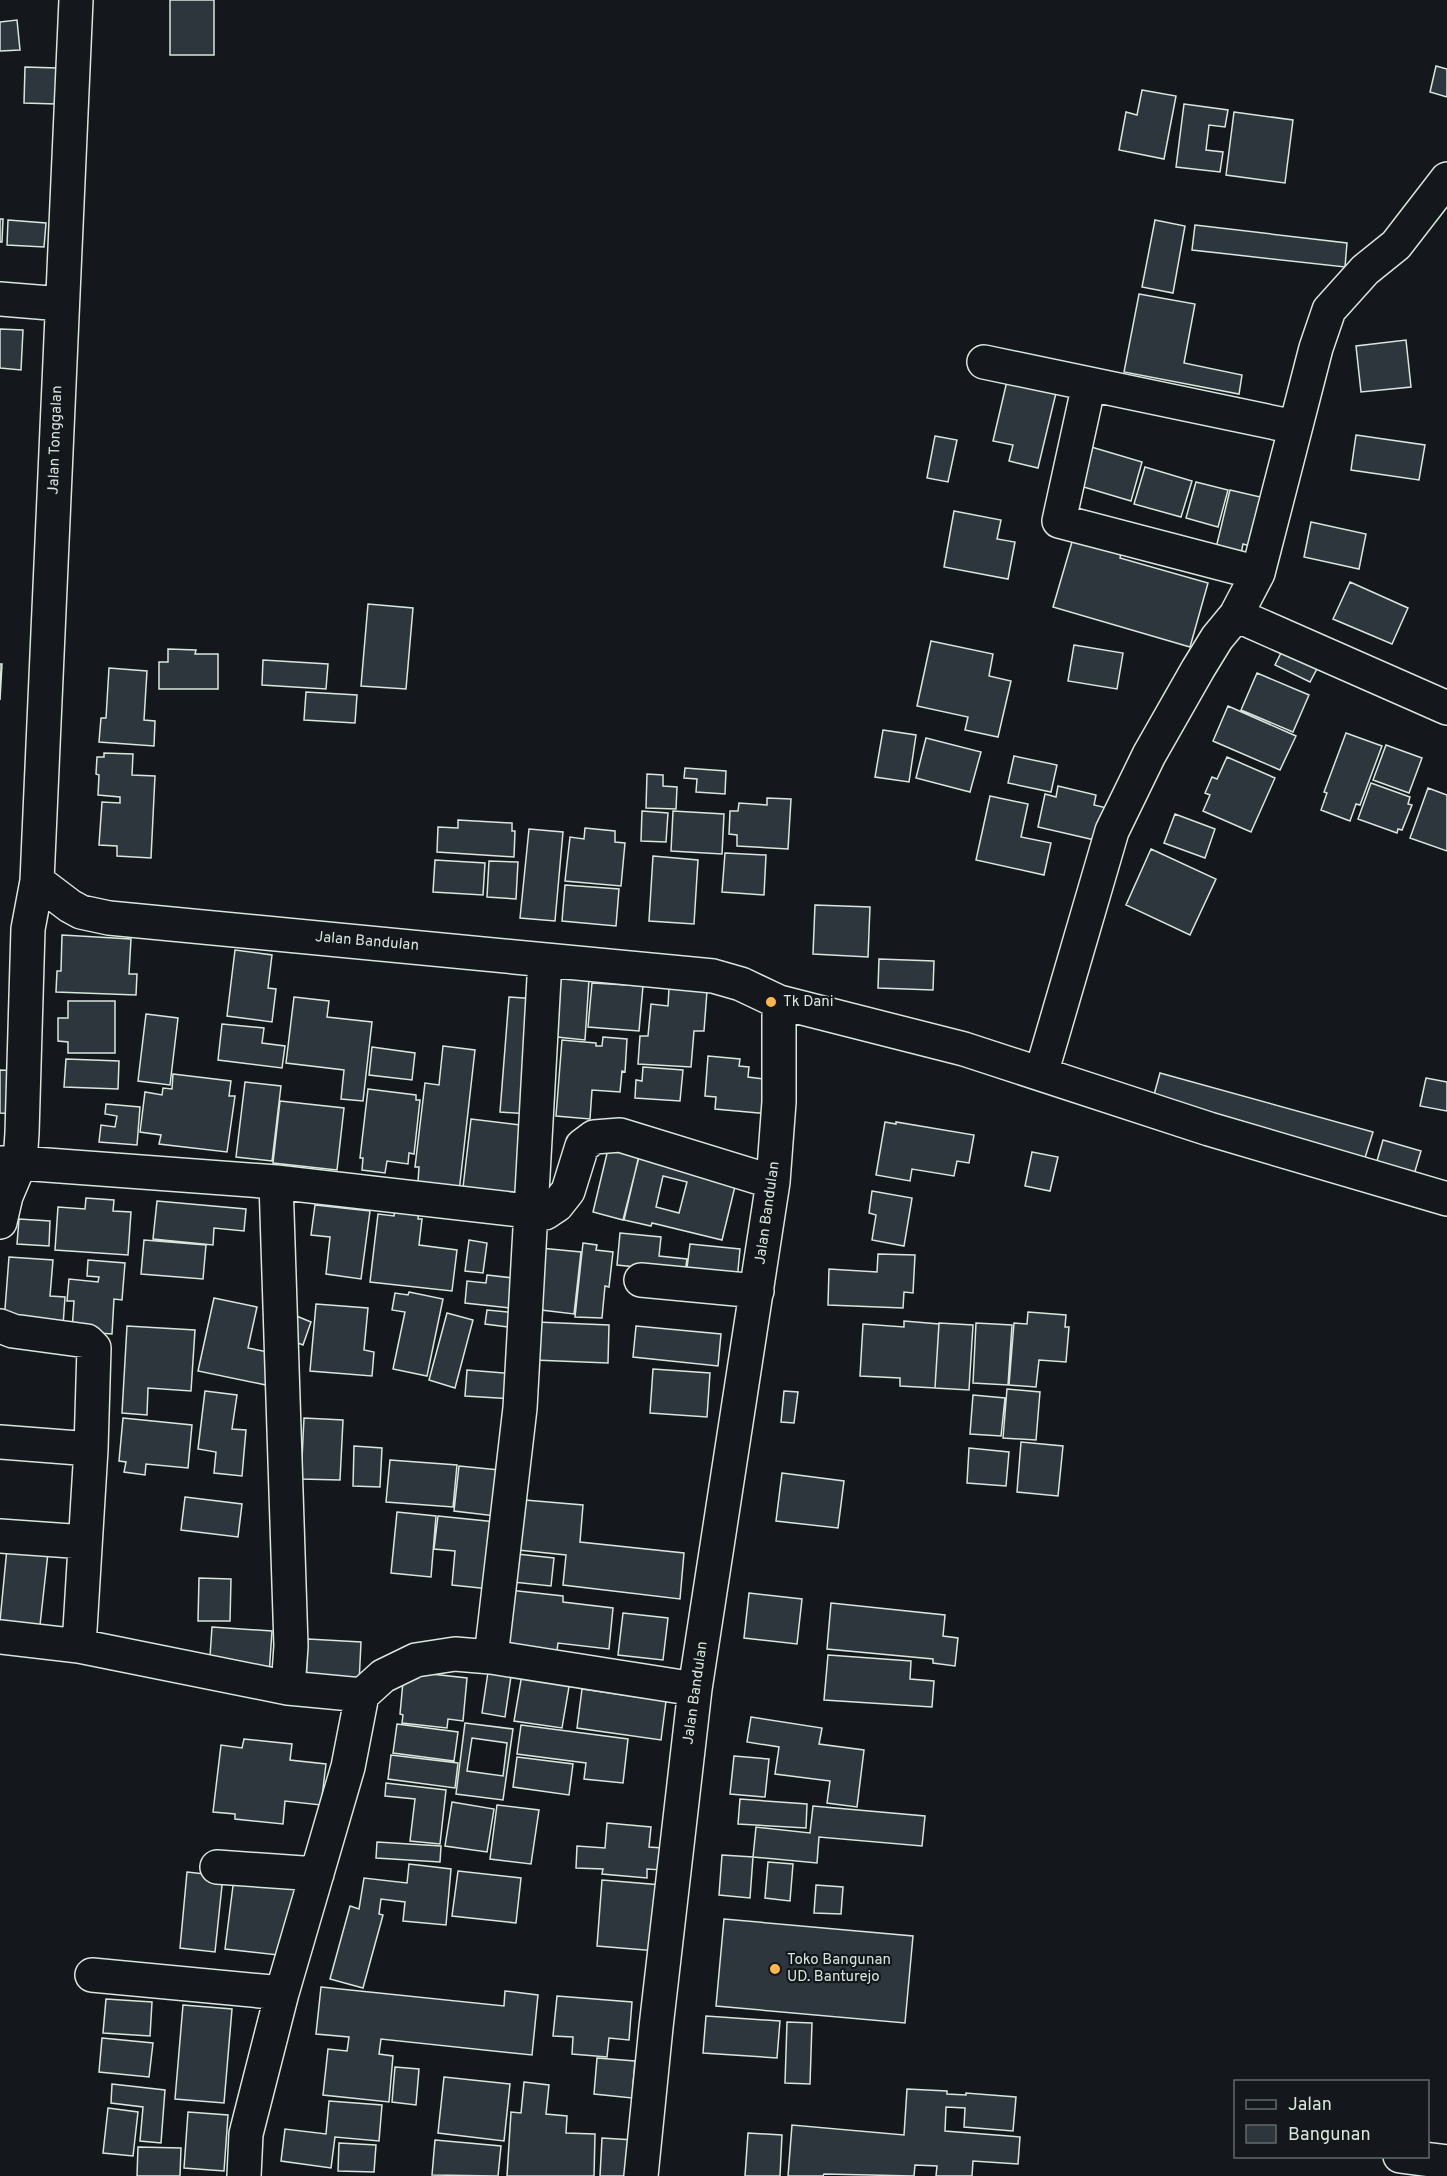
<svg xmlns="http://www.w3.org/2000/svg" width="1447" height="2176" viewBox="0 0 1447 2176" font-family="Overpass,sans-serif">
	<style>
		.building { fill: #2c363c; stroke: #d8e6dc; stroke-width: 1.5; fill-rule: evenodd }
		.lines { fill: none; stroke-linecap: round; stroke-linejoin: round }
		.minor-casing { stroke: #d8e6dc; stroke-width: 36 }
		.minor { stroke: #14181c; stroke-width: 33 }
		.poi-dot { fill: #ffb74d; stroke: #14181c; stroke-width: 2 }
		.labels { text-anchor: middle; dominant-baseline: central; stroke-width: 4.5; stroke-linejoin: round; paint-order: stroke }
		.street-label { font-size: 15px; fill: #d8e6dc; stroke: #14181c }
		.poi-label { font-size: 15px; fill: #d8e6dc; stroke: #14181c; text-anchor: start }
	</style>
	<rect width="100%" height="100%" fill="#14181c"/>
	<path class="building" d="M170,0H214V55H170Z
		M17,20L20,50L0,51V22Z
		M1436,66L1447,69V97L1430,92Z
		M25,67L57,68L56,104L24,103Z
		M1142,90L1176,96L1164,159L1119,150L1126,112L1137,115Z
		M1184,104L1228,110L1225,127L1209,125L1206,150L1223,152L1220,172L1176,167Z
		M1234,112L1293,120L1285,183L1226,175Z
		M0,219H3L2,242H0Z
		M8,220L46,223L44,247L7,245Z
		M1155,220L1185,226L1173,293L1142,287Z
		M1195,225L1347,243L1345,267L1192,250Z
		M1139,294L1195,304L1184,363L1242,375L1239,394L1124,372Z
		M0,329L23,330L21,370L0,368Z
		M1406,340L1411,387L1361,392L1356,346Z
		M1007,381L1056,393L1038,468L1009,461L1013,445L993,441Z
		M1356,435L1425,445L1419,480L1351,470Z
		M935,436L957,440L948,482L927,478Z
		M1088,446L1142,462L1131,501L1077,485Z
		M1145,467L1192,481L1181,517L1134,504Z
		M1196,482L1228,490L1218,527L1186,518Z
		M1230,490L1269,499L1257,548L1243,544L1241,554L1216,548Z
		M954,511L1001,520L997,539L1015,542L1008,579L944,567Z
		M1311,522L1366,534L1359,569L1304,557Z
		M1074,535L1122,549L1120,558L1208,583L1190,647L1053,607Z
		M1350,582L1408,608L1392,644L1333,619Z
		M368,604L413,608L406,689L361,686Z
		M931,641L993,654L989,676L1011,681L998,737L965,730L968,717L917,706Z
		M1074,645L1123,653L1117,689L1068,681Z
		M1284,647L1319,665L1310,682L1275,665Z
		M168,649L196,650L195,654H218V689H159V662H168Z
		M263,660L328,664L326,689L262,685Z
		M0,664H2L0,700Z
		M109,668L147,671L144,720L155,721L154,746L99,742L101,718H106Z
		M1257,673L1309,695L1293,732L1241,710Z
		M306,692L357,695L355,723L304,720Z
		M1228,706L1296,736L1280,770L1213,741Z
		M883,730L916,735L909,782L875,777Z
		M1346,733L1382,746L1360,805L1356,804L1350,821L1321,810L1327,793L1324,792Z
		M926,738L981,752L970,792L916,778Z
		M1386,745L1422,758L1409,793L1373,780Z
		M104,753L133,754L132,775L155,776L151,858L117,856V846L99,845L102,802L120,803V797L98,795L99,775L96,774L97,757H104Z
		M1014,756L1057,765L1051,792L1008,783Z
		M1227,757L1275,778L1251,832L1203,811L1210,795L1205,793L1212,777L1217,779Z
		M685,768L726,771L725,794L696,792L697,779L684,778Z
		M647,774L663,775V786L677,787L676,809L646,808Z
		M1371,783L1410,797L1408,804L1412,805L1402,830L1398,829L1397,833L1358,819Z
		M1058,786L1096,795L1094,805L1107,808L1099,841L1038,827L1045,794L1056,797Z
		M1428,788L1447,795V851L1410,838Z
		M990,796L1028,804L1021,837L1051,843L1044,875L976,860Z
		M767,798L791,799L788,849L737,846V835L729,834L730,811H738L739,803L767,805Z
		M642,811L668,813L666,842L641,841Z
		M673,811L724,814L722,854L671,851Z
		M1175,814L1215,829L1205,858L1164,843Z
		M458,820L512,823V831H515L514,857L437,852L438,827L458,828Z
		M585,828L615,831V842L625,843L621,886L565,881L570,837L584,839Z
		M529,829L563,832L555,921L520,918Z
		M1151,849L1216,879L1190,935L1126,905Z
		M725,853L766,855L764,895L722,892Z
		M653,856L698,860L694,924L649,921Z
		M435,860L485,863L483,895L433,892Z
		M489,861L518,862L516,899L487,897Z
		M565,885L619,889L616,926L562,921Z
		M815,905L870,907L868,957L813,954Z
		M62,935L131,939L129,974H137L136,995L56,992L57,971H61Z
		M235,950L272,955L268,988L276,989L272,1022L227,1016Z
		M879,959L934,961L933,990L878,988Z
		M561,978L589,980L585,1040L557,1037Z
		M592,983L643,986L639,1031L588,1027Z
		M669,988L707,991L704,1031H694L691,1067L638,1064L640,1036H648L651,1004L668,1006Z
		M294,997L329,1001L327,1017L372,1022L363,1101L341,1099L344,1070L286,1063Z
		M509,997L538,999L529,1114L500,1112Z
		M68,1001H115V1053H68V1042L58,1041V1018H68Z
		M146,1014L178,1018L170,1085L138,1081Z
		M222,1024L264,1028L262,1043L285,1046L282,1068L218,1060Z
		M603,1037L627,1039L625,1072L622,1071L620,1092L592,1090L590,1119L556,1116L562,1040L596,1043V1046H602Z
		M443,1046L475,1050L459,1192L418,1182L419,1167H415L425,1083L439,1085Z
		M372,1047L415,1053L412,1080L369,1075Z
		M708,1056L740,1059L739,1066L749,1067L748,1077L772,1080L769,1114L715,1109L716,1097L705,1096Z
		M66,1059L119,1061L118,1089L64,1087Z
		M643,1067L683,1070L680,1101L635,1098L636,1080L642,1081Z
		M0,1070L18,1071L16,1114L0,1113Z
		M1160,1073L1373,1132L1364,1161L1152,1102Z
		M173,1074L231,1081L229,1096H235L227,1152L159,1144L161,1135L140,1132L145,1092L162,1095L163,1088L172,1089Z
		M1426,1078L1447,1082V1111L1420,1106Z
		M245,1082L281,1086L272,1161L236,1157Z
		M368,1089L416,1095V1100H420L414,1154L409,1153L408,1164L387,1161L385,1173L362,1170L363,1158H360Z
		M280,1101L344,1108L337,1170L273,1163Z
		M106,1104L140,1107L137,1145L99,1142L101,1125L115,1127L117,1116L105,1114Z
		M471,1119L528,1126L519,1203L462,1196Z
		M885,1122L896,1124V1122L974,1135L969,1163L957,1161L954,1176L912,1169L910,1181L876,1175Z
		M1383,1140L1421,1151L1413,1178L1375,1168Z
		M609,1145L640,1153L623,1220L593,1212Z
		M640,1151L738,1174L722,1240L652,1223L651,1226L624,1220ZM663,1176L687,1182L679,1213L656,1207Z
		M1032,1152L1058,1157L1050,1191L1025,1186Z
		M872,1191L912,1198L904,1246L872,1240L876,1215L869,1213Z
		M86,1198L114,1200L113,1211L131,1212L128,1255L55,1250L58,1207L85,1209Z
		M396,1199L420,1202L418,1219H422L419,1245L457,1250L452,1291L370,1282L378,1214L394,1216Z
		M157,1201L246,1209L244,1231L214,1228L213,1245L153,1239Z
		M315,1205L370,1211L361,1279L326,1274L330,1237L311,1235Z
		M19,1219L50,1221L49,1246L17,1244Z
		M620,1233L661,1237L659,1256L687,1259L685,1272L617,1265Z
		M144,1240L206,1245L203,1279L141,1274Z
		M469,1240L487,1243L483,1273L465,1271Z
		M583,1243L597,1245L596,1250L613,1252L609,1287L605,1286L602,1318L575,1317Z
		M690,1244L740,1249L737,1281L686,1276Z
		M540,1248L581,1252L574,1314L533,1309Z
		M878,1254L915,1255L913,1293L904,1292L903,1308L828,1305L829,1269L877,1272Z
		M9,1257L53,1260L50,1296L65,1297L63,1326L4,1322Z
		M88,1260L125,1263L122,1300L114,1299L112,1334L72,1331L74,1301H67L69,1279L98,1282L99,1277L87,1276Z
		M487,1275L522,1279L519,1309L465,1303L467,1281L486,1283Z
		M409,1292L443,1299L427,1376L393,1369L405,1312L392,1310L395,1293L408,1295Z
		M214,1298L257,1307L248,1348L273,1353L266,1385L198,1371Z
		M316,1304L368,1308L364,1350L374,1352L372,1376L310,1371Z
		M487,1310L517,1313L515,1328L485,1324Z
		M1028,1312L1066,1315L1065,1327H1069L1066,1362L1039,1360L1036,1387L1009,1385L1014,1323L1027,1324Z
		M447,1313L473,1320L455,1388L429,1380Z
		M294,1315L311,1322L303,1345L285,1338Z
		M904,1321L939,1324L935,1388L900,1386V1378L860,1376L863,1324L904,1327Z
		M536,1322L609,1325L608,1363L534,1360Z
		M939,1323L973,1325L969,1390L935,1388Z
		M976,1323L1012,1325L1008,1385L973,1383Z
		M127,1326L195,1330L191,1391L148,1388L147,1415L122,1413Z
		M636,1326L721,1334L718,1366L633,1357Z
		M653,1369L710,1373L707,1417L650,1413Z
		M467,1370L516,1374L514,1399L465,1396Z
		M1007,1389L1040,1392L1036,1440L1003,1438Z
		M205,1391L237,1395L232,1429L246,1430L242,1476L214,1473L216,1452L198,1449Z
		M784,1391L798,1392L794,1423L781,1422Z
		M973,1395L1005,1398L1001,1436L970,1434Z
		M123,1418L192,1425L188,1468L146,1464L145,1475L124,1472L126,1462L119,1461Z
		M304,1418L343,1420L340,1480L301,1479Z
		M1021,1442L1063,1446L1058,1496L1017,1492Z
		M354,1446L382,1448L380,1487L353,1486Z
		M969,1448L1009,1452L1006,1486L967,1483Z
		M390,1460L457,1465L453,1507L386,1502Z
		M459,1466L510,1471L504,1517L454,1511Z
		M782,1473L844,1481L838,1528L776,1521Z
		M185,1497L242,1504L238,1537L181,1530Z
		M513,1499L583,1505L580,1542L684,1553L680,1599L563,1585L566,1555L508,1549Z
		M397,1512L436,1516L431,1577L391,1573Z
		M438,1516L506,1523L499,1590L452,1585L455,1551L434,1549Z
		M7,1548L48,1553L40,1625L0,1621Z
		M507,1553L554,1558L551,1586L504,1581Z
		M199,1578L231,1579L230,1621H198Z
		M509,1590L563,1596V1602L613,1608L609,1649L558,1643L556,1658L502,1652Z
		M749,1593L802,1599L797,1644L744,1638Z
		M831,1603L945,1615L943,1636L958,1638L955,1666L933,1663V1659L827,1649Z
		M623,1613L668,1618L663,1660L618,1655Z
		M212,1627L272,1631L269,1675L209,1671Z
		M308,1639L361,1642L359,1684L306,1681Z
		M828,1655L911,1661L910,1679L934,1681L932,1707L824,1700Z
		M523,1668L571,1675L562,1728L514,1721Z
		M404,1671L467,1678L463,1721L448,1719L447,1728L402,1723L403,1715L400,1714Z
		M488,1672L511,1676L505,1717L482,1713Z
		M582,1689L666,1701L661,1740L577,1728Z
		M751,1717L822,1728L819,1744L864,1750L857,1807L827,1803L830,1781L775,1774L779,1747L747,1742Z
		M465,1723L513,1729L503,1800L456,1794ZM472,1738L507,1743L503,1776L467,1771Z
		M397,1724L458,1732L454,1761L393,1753Z
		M521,1725L628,1739L623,1783L584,1779L586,1763L517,1754Z
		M244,1739L292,1744L290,1760L326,1764L321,1805L285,1801L283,1824L235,1819V1814L213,1812L221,1745L242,1748Z
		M391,1755L458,1763L455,1788L388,1779Z
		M734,1756L769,1759L765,1797L730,1794Z
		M517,1757L573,1764L569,1795L513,1787Z
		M386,1783L446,1790L440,1844L410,1841L415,1799L385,1796Z
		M740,1799L807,1804L806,1828L738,1824Z
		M452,1802L494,1809L487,1852L445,1846Z
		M497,1805L539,1810L531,1864L490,1859Z
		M813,1806L925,1816L922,1846L819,1837L817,1863L753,1857L756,1827L810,1833Z
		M607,1823L651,1827L649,1847L663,1848L662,1870L647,1869V1878L602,1874L603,1869L576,1868L577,1846L605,1848Z
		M377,1842L441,1846L440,1862L376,1858Z
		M722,1855L753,1857L750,1898L719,1895Z
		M768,1862L793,1864L790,1901L765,1898Z
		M409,1864L451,1869L446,1925L403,1921L405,1902L381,1899L379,1914L383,1915L363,1988L330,1979L350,1906L359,1909L364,1878L407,1883Z
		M458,1871L521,1878L516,1923L452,1916Z
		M187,1872L223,1876L215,1952L180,1948Z
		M234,1878L296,1886L287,1956L225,1949Z
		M602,1880L662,1885L657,1951L597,1946Z
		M816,1885L843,1887L841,1914L814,1913Z
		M724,1919L913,1936L905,2023L716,2006Z
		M321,1987L504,2006L505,1991L538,1995L532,2055L381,2039L379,2054L393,2056L389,2102L323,2095L328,2049L347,2051L349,2037L316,2034Z
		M557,1996L632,2002L629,2040L609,2038L607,2057L572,2054L573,2037L553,2036Z
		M106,1999L152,2002L150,2036L103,2033Z
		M183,2005L232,2009L224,2103L175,2099Z
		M706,2016L780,2021L777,2058L703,2053Z
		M787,2022L812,2023L810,2084L785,2083Z
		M102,2038L153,2043L149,2077L99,2072Z
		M597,2058L635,2061L632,2098L594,2094Z
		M395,2067L419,2069L416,2105L392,2102Z
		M444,2077L510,2084L504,2141L438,2133Z
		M524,2082L549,2085L546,2114L567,2116L566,2133L595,2134L594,2176H507L511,2112L521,2113Z
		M112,2084L165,2090L161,2143L140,2141L143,2107L111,2103Z
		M907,2089L947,2091V2094L966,2095V2093L1016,2097L1013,2131L964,2127L965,2108L946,2107L945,2131L1020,2137L1018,2164L973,2161L972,2176H936L937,2166L915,2165L914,2176L824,2174L823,2176H788L792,2125L904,2135Z
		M329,2101L382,2105L379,2141L335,2137L331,2168L281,2161L285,2129L326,2134Z
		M108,2108L138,2112L133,2156L103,2153Z
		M188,2112L228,2115L224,2171L184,2168Z
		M748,2133L782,2135L780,2176H745Z
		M602,2138L634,2140L632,2176H600Z
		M435,2140L501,2146L498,2176L432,2175Z
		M339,2143L376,2145L374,2172L338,2171Z
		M138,2147L181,2148L180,2176H137Z"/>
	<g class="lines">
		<g class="minor-casing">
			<path id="minor" d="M0,299L62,304
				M984,362L1295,427
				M1089,384L1059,521L1258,573
				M1236,615L1258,573L1316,348L1329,310L1365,270L1396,245L1447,179
				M37,881L70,906L81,912L109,918L713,976L741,984L779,1002V1102L773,1182L695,1689L656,2027L641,2176
				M779,1002L964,1049L1209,1129L1447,1199
				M1041,1074L1112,831L1149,755L1198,669L1217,638L1236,615L1447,708
				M0,1163H20L276,1182L545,1213L557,1205L568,1191L582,1146L594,1137L620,1135L773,1182
				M276,1182L291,1646L288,1688
				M0,1222L6,1196L20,1163L22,1133L28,929L37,881L76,0
				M641,1280L757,1291
				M0,1326L13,1331L87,1341L94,1348L91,1449L79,1646
				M0,1442L91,1449
				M0,1536L85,1542
				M0,1637L79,1646L288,1688L362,1695
				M491,1657L520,1408L545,960
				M217,1867L317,1874
				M92,1975L282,1993
				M1400,2156L1447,2162
				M244,2176L246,2134L282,1993L348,1767L362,1695L383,1676L416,1660L455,1654L491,1657L695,1689"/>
		</g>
		<use href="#minor" class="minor"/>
	</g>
	<g class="poi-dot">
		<circle cx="771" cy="1002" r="6"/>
		<circle cx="775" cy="1969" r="6"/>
	</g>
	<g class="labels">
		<g class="street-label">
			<text transform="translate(56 440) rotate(-88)">Jalan Tonggalan</text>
			<text transform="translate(367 942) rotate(5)">Jalan Bandulan</text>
			<text transform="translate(768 1213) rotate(-82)">Jalan Bandulan</text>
			<text transform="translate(696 1693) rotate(-82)">Jalan Bandulan</text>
		</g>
		<g class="poi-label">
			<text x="783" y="1002">Tk Dani</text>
			<text x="787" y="1960">Toko Bangunan<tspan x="787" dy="17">UD. Banturejo</tspan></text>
		</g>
	</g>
	<rect x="1234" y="2080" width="195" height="78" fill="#14181c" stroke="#626a69" stroke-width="1.5"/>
	<rect x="1246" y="2100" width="30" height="9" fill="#14181c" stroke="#626a69" stroke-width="1.5"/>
	<text x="1288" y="2110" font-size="18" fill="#d8e6dc">Jalan</text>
	<rect x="1246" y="2125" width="30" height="18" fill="#2c363c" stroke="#626a69" stroke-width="1.5"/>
	<text x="1288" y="2140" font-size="18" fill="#d8e6dc">Bangunan</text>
</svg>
